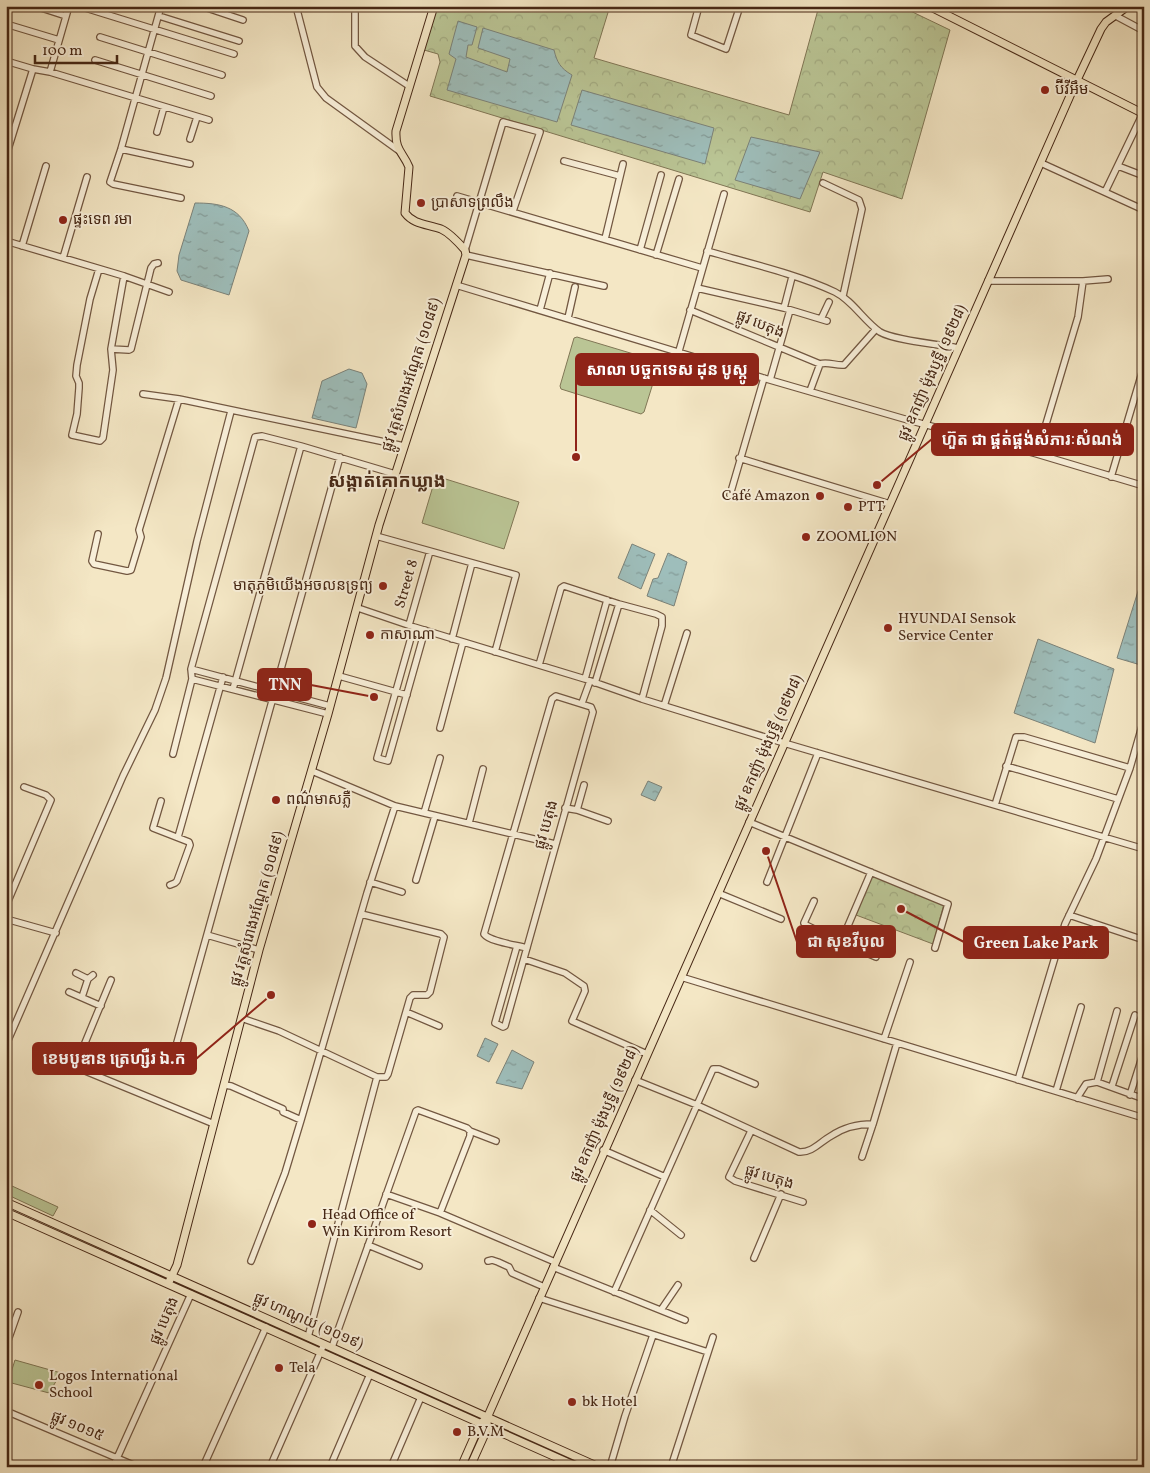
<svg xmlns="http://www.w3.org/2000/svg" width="1150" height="1473" viewBox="0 0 1150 1473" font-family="Vollkorn,'Noto Sans Khmer',serif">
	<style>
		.grass { fill: #bac595; stroke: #807655 }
		.forest { fill: url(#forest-crowns); stroke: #807655 }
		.water { fill: url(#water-ripples); stroke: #7b8279 }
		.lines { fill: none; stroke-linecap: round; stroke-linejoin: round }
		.minor-casing { stroke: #725741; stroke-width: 8 }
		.major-casing { stroke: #462715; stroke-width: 9 }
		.minor { stroke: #f8efd9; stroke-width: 5.5 }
		.major { stroke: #f4e7c5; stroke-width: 7 }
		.poi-dot { fill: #8f2418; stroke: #f8efd9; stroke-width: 2 }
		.labels { text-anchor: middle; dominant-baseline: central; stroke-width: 4; stroke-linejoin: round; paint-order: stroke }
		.poi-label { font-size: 15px; fill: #462715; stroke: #f8efd9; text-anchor: start }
		.street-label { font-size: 15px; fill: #462715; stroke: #f8efd9 }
		.quarter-label { font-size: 18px; font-weight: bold; fill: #462715; stroke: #f8efd9 }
		.leader { fill: none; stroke: #8f2418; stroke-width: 2 }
		.callout-dot { fill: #8f2418; stroke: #f8efd9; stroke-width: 2 }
		.callout { fill: #8f2418; stroke: #8f2418; stroke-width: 2 }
		.callout-label { font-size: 16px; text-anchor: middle; font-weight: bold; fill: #fff }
	</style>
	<defs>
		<pattern id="forest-crowns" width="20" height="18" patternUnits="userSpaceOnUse" patternTransform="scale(1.25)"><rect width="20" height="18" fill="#bac595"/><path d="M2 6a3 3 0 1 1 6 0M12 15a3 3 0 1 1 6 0" fill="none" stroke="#a1a980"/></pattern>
		<pattern id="water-ripples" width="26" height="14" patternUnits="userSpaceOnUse" patternTransform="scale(1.25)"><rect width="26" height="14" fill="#9ebebb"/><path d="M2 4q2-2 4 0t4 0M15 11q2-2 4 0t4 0" fill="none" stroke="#839a97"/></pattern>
	</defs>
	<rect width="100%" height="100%" fill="#f4e7c5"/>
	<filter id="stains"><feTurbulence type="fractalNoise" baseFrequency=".004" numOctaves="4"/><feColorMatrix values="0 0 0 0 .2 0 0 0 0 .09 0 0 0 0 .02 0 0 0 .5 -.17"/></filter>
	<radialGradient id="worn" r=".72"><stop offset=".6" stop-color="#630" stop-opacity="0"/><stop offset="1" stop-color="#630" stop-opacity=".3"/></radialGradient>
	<path class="grass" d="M577,337L657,361L659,364L644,412L641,414L561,389L560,386L574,338Z
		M436,476L519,502L504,549L422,523Z
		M12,1186L58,1207L53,1216L8,1195Z
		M15,1360L61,1373L49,1393L8,1382Z"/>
	<path class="forest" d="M437,6H610L594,58L789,115L819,6H900L950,30L902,199L823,172L810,212L430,96L440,62L438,54L424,50Z
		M872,876L944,904L933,944L856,915Z"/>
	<path class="water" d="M458,21L477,27L472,45H468L466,57L507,72L510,59L478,48L483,28L554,50C557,62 560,68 572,75L557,122L447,90L456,59L449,54Z
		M582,90L714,128L705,164L571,125Z
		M751,137L820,152L800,199L735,180Z
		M195,203C219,203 239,206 249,231L229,295L181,280L177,271L179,255Z
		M349,369L362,373L367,384L356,428L312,418L322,381Z
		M632,544L655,554L641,589L618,578Z
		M668,553L687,562L674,606L647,596L653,579L658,578Z
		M1139,588H1144V666L1117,658Z
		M1038,639L1114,669L1095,743L1014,713Z
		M648,781L662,787L655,801L641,795Z
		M485,1038L498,1044L489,1062L477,1056Z
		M512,1050L534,1062L522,1089L496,1083Z"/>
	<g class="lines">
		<g class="minor-casing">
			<path id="minor" d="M35,6L66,16
				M79,6L234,54
				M161,6L121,149L110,182L113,184L181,198
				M201,6L243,20
				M296,6L317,87L326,98L398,150
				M355,6V46L365,57L409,86
				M699,6L691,35L726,49L740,6
				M159,16L239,41
				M1116,16L1144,31
				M6,24L59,40
				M100,37L222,75
				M95,60L211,96
				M6,61L33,69L50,72L209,120
				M50,72L69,6
				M157,132L164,107
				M190,139L197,117
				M121,149L190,164
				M6,156L33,69
				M564,161L620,176
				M1041,163L1144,210
				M1118,166L1144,176
				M823,183L859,200L862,209L843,296
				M1105,192L1143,113
				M457,196L702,268
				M605,239L623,164
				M6,241L124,276L169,292
				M22,246L46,166
				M465,250L503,122L540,132L513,211
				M640,250L661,175
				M707,251C748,263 797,274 835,292C853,301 863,320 880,332C893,340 941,345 959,348
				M466,255L604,286
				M656,255L679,179
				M63,258L87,177
				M99,269L90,299L77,365L76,376L79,383V388L77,414L72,435L100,441L103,438L113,370L111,349L124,276
				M988,281H1083L1108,279
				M456,285L770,380L908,420L1037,454L1144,486
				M697,288L784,308L827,321
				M784,308L792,277
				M540,310L550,273
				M690,310L820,364
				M568,318L575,287
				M821,319L829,302
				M111,349L129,350L131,349L151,268L154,264L158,263
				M679,351L724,194
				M770,380L790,310
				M810,391L820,364C827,361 836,366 844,365L876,329
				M143,394L179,399L404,446
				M1037,454L1078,317L1083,281
				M739,458L890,504
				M1111,477L1144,366
				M730,495L764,378
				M98,534L92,561L94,564L127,571L131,570L141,537L139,530L179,399
				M376,536L516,575L495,652
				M358,608L414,627L585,679L642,699L784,743L1144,849
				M409,625L430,551
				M414,627L377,758L388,761L425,630
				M452,639L472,563
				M539,665L561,588L564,586L619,604L656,614L662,617V626L642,699
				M191,669L330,706
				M339,676L407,695
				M192,679L328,714
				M585,679L607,600
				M595,683L619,604
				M233,689L301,446
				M582,703L590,681
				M664,706L687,633
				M440,728L463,642
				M173,754L192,679L191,669L255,437L262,436L301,446L395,474
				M1006,766L1118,799
				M312,771L395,806L555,844
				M161,801L153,828L189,842L190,845L177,881L175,883L170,885
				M995,805L1016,737H1024L1130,768
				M565,808L577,810L584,785
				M577,810L608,821
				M424,813L440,758
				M749,822L948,904L935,948
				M469,823L483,769
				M178,837L223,677
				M871,872L841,942L876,957
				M416,880L435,816
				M370,882L402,892
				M767,882L818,753
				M718,893L781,919
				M814,901L804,923L806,925L841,942
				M6,906L51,800L46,795L24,787
				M1069,915L1144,940
				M6,919L56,933
				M207,935L259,950
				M517,946L495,1023L503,1027L505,1026L593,712L591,707L556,696L552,699L484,934C490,942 517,945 527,948
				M524,959L565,973L584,986L585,991L572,1021L647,1054
				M76,973L88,979
				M681,977L1144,1118
				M69,992L101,1006
				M82,997L88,979L93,975
				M406,1012L439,1026
				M241,1018L279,1031L377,1077H386L388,1074L410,998L413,995H427L430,992L444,937L441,934L361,914
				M884,1039L910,962
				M6,1045L123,776L155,710L166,678L197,541L231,411
				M39,1052L214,1124
				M75,1067L111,980
				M169,1071L340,457
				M635,1080L697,1105L799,1152C812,1153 820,1142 831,1136C844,1127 858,1124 873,1124
				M1018,1080L1065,924L1096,859L1130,768L1144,719
				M1097,1082L1117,1011
				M224,1085L231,1086L283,1109V1112L301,1120
				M1112,1086L1135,1015
				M1056,1091L1081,1007
				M1130,1095L1144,1051
				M1077,1098L1086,1084L1097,1082L1144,1099
				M751,1131L729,1177L735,1181L803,1202
				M603,1150L665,1177
				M862,1157L873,1124L897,1043
				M386,1194L440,1213L555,1262
				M650,1210L681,1235
				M440,1213L470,1136V1131
				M368,1245L419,1266
				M754,1258L781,1194
				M251,1261L285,1173L301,1120L367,893L395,806
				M488,1261L492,1260L498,1262L509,1267L512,1273L544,1287
				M553,1267L685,1320
				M614,1292L713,1069H719L755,1084
				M539,1298L708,1352
				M661,1310L678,1285
				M308,1337L377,1077
				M6,1346L18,1312
				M332,1347L416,1111L418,1110L467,1128L470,1131L496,1141
				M6,1411L138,1467
				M113,1467L191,1294
				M203,1467L266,1327
				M270,1467L324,1344
				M330,1467L370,1374
				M391,1467L421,1397
				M610,1467L625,1416L653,1335
				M671,1467L713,1337
				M1084,1467L1090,1465L1095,1467"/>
		</g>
		<g class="major-casing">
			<path id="major" d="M929,6L1144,114
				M6,1202L599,1467
				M6,1212L578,1467
				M168,1284L177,1265L259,950L328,714L379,525L466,255L465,250C458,242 450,233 441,229C428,224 414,225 405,213L409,167C403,152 395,151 396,131L434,6
				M461,1467L480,1424L487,1418L1077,80L1101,29L1106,22L1128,6
				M470,1467L488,1427L487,1423"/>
		</g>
		<use href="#minor" class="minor"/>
		<use href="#major" class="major"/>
	</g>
	<g class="poi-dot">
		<circle cx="1045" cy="90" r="5"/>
		<circle cx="421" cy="203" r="5"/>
		<circle cx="63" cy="220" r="5"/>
		<circle cx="820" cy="496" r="5"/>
		<circle cx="848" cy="507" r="5"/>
		<circle cx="806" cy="537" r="5"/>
		<circle cx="383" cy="586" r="5"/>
		<circle cx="888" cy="628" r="5"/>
		<circle cx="370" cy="635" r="5"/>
		<circle cx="276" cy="800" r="5"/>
		<circle cx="312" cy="1224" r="5"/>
		<circle cx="279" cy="1368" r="5"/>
		<circle cx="39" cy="1385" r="5"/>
		<circle cx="572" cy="1402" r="5"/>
		<circle cx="457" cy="1432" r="5"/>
	</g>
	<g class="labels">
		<g class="poi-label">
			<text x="1055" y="90">ប៊ីវីអឹម</text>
			<text x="431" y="203">ប្រាសាទព្រលឹង</text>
			<text x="73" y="220">ផ្ទះទេព រមា</text>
			<text x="810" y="496" text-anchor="end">Café Amazon</text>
			<text x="858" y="507">PTT</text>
			<text x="816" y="537">ZOOMLION</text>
			<text x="373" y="586" text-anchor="end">មាតុភូមិយើងអចលនទ្រព្យ</text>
			<text x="898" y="619">HYUNDAI Sensok<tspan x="898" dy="17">Service Center</tspan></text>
			<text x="380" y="635">កាសាណា</text>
			<text x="286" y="800">ពណ៌មាសភ្លឺ</text>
			<text x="322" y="1215">Head Office of<tspan x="322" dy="17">Win Kirirom Resort</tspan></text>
			<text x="289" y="1368">Tela</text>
			<text x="49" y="1376">Logos International<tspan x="49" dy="17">School</tspan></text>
			<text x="582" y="1402">bk Hotel</text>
			<text x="467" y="1432">B.V.M</text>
		</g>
		<g class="street-label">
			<text transform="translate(760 325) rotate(22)">ផ្លូវ បេតុង</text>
			<text transform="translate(933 373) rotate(-66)">ផ្លូវ ឧកញ៉ា ម៉ុងឫទ្ធី (១៩២៨)</text>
			<text transform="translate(412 375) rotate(-72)">ផ្លូវ វត្តសំរោងអណ្ដែត (១០៨៩)</text>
			<text transform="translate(407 584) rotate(-74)">Street 8</text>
			<text transform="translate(769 743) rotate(-66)">ផ្លូវ ឧកញ៉ា ម៉ុងឫទ្ធី (១៩២៨)</text>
			<text transform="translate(547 825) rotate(-74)">ផ្លូវ បេតុង</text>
			<text transform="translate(258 909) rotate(-74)">ផ្លូវ វត្តសំរោងអណ្ដែត (១០៨៩)</text>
			<text transform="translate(605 1114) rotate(-66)">ផ្លូវ ឧកញ៉ា ម៉ុងឫទ្ធី (១៩២៨)</text>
			<text transform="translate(769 1178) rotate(17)">ផ្លូវ បេតុង</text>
			<text transform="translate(165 1321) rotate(-66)">ផ្លូវ បេតុង</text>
			<text transform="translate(308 1322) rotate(24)">ផ្លូវ ហាណូយ (១០១៩)</text>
			<text transform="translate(77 1427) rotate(23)">ផ្លូវ ១០១៥</text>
		</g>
		<g class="quarter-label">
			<text x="387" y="482">សង្កាត់គោកឃ្លាង</text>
		</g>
	</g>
	<path class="leader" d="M576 457L576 370M877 485L932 439M374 697L311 685M766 851L797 942M901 909L964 942M271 995L196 1059"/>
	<g class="callout-dot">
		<circle cx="576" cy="457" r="5"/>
		<circle cx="877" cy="485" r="5"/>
		<circle cx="374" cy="697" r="5"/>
		<circle cx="766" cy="851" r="5"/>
		<circle cx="901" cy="909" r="5"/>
		<circle cx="271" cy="995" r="5"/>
	</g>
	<g class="callout">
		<rect x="576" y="354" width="182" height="31" rx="5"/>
		<rect x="932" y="424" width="201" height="31" rx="5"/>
		<rect x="258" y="669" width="53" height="31" rx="5"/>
		<rect x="797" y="926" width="98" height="31" rx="5"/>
		<rect x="964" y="927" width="144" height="31" rx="5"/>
		<rect x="33" y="1043" width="163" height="31" rx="5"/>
	</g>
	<g class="callout-label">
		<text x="667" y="375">សាលា បច្ចកទេស ដុន បូស្កូ</text>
		<text x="1032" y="445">ហ៊ួត ជា ផ្គត់ផ្គង់សំភារៈសំណង់</text>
		<text x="285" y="690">TNN</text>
		<text x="846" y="947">ជា សុខវីបុល</text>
		<text x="1036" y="948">Green Lake Park</text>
		<text x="114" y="1064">ខេមបូឌាន ត្រេហ្សឺរ ឯ.ក</text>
	</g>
	<rect width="1150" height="1473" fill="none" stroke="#f4e7c5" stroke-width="25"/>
	<rect x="8" y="8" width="1135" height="1458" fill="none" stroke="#462715" stroke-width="2.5"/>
	<rect x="12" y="12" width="1125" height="1448" fill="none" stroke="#462715"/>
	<path d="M35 55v8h82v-8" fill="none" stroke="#462715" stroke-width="2.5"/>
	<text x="42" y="55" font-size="15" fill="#462715" stroke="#f8efd9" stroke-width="4" paint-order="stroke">100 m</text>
	<rect width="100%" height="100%" filter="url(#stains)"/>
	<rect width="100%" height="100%" fill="url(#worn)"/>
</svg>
